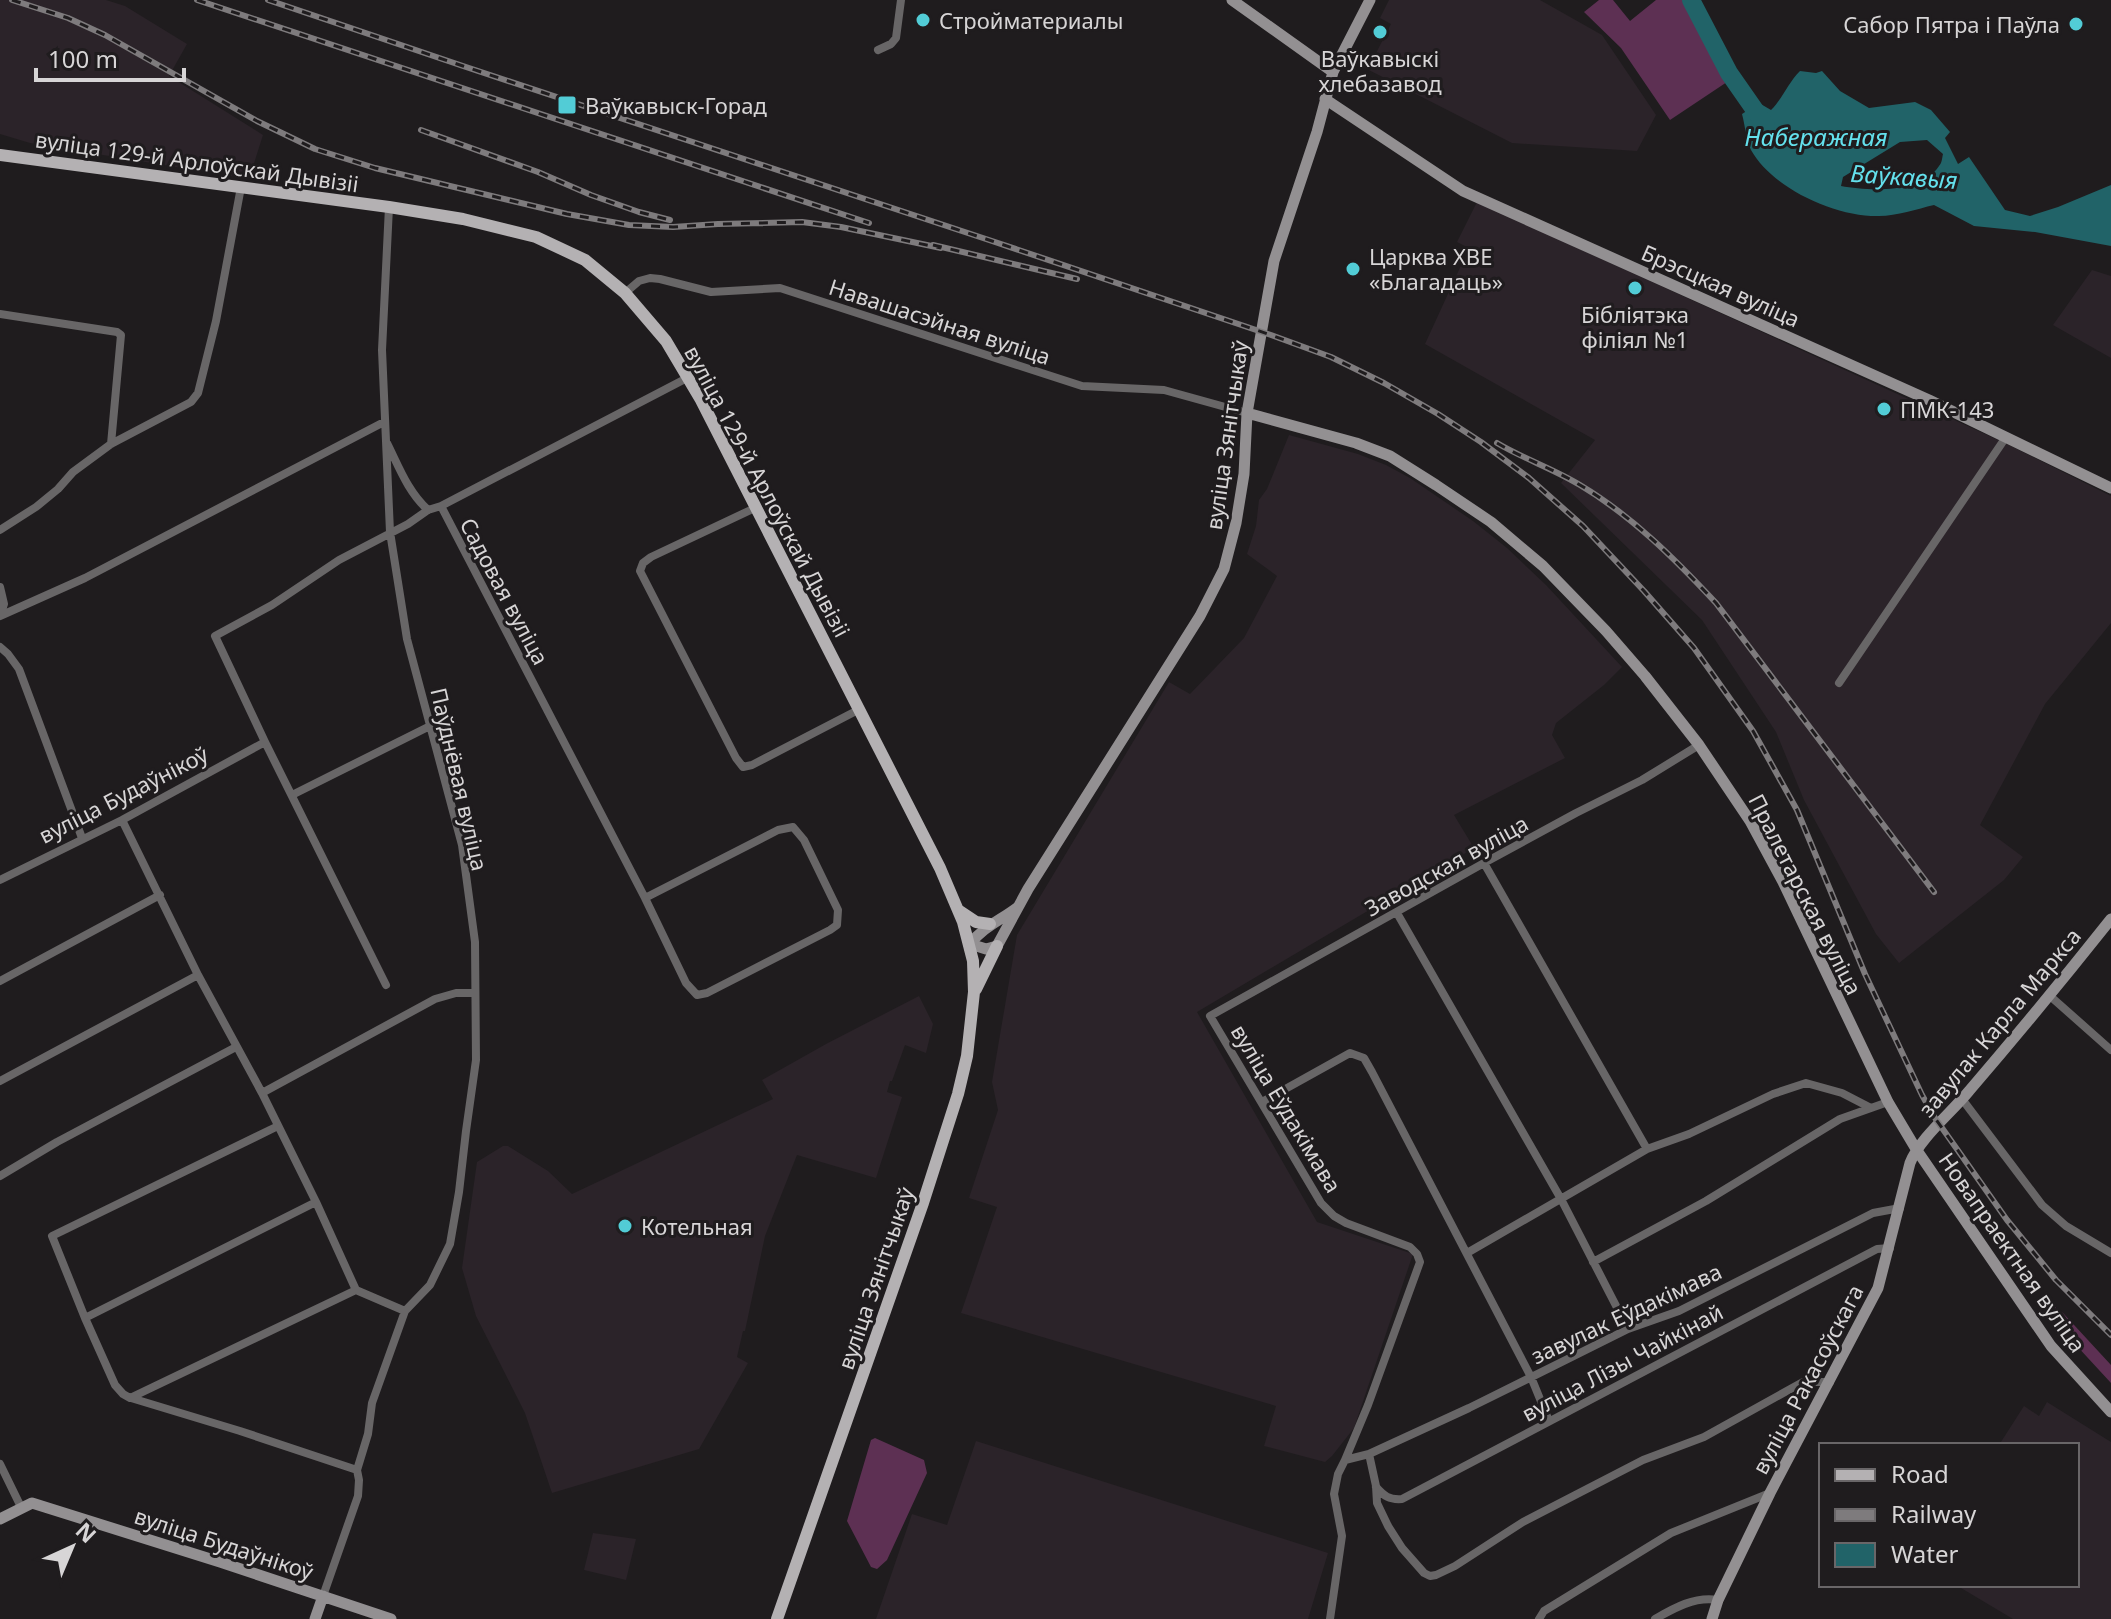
<svg xmlns="http://www.w3.org/2000/svg" width="2111" height="1619" viewBox="0 0 2111 1619" font-family="'Noto Sans',sans-serif">
	<style>
		.built { fill: #2b2329 }
		.forest { fill: #5d3053 }
		.water { fill: #216368; fill-rule: evenodd }
		.lines { fill: none; stroke-linecap: round; stroke-linejoin: round }
		.river { stroke: #216368; stroke-width: 18 }
		.street { stroke: #686667; stroke-width: 8 }
		.secondary { stroke: #939092; stroke-width: 11 }
		.primary { stroke: #b4b1b3; stroke-width: 12 }
		.rail-casing { stroke: #7e7b7d; stroke-width: 6 }
		.rail { stroke: #1f1c1e; stroke-width: 3; stroke-dasharray: 9; stroke-linecap: butt }
		.poi-dot { fill: #52ccd6; stroke: #1f1c1e; stroke-width: 3 }
		.labels { text-anchor: middle; dominant-baseline: central; stroke-width: 6; stroke-linejoin: round; paint-order: stroke }
		.poi-label { font-size: 22px; fill: #d7d5d6; stroke: #1f1c1e; text-anchor: start }
		.street-label { font-size: 22px; fill: #d7d5d6; stroke: #1f1c1e }
		.water-label { font-size: 24px; font-style: italic; fill: #64e1ed; stroke: #1f1c1e }
	</style>
	<rect width="100%" height="100%" fill="#1f1c1e"/>
	<path class="built" d="M0,0H106L125,6L187,44L169,76L263,135L249,179L30,143L0,134Z
		M1389,0H1540L1602,35L1656,115L1637,151L1512,143L1361,66L1364,60L1375,66L1379,59L1375,55L1391,24L1380,18Z
		M1477,202L2007,444L2111,496V623L2045,704L1980,825L2023,857L2004,880L1899,963L1876,934L1804,800L1776,732L1702,620L1561,483L1595,440L1425,344L1469,248L1457,242Z
		M2092,270L2111,276V358L2053,325Z
		M1289,435L1358,454L1386,465L1410,478L1473,521L1507,548L1546,585L1622,667L1604,685L1556,723L1552,735L1565,758L1454,815L1474,848L1197,1012L1317,1222L1413,1254L1354,1428L1332,1456L1325,1462L1264,1446L1276,1406L961,1313L997,1207L969,1198L998,1110L992,1082L1017,935L1169,682L1190,694L1244,638L1277,576L1247,554L1256,526L1259,500L1267,489Z
		M919,996L933,1024L926,1053L905,1045L892,1081H890L887,1092L902,1097L876,1178L797,1155L765,1236L745,1331H743L737,1357L748,1363L699,1449L552,1493L525,1413L476,1316L462,1268L477,1162L503,1146H508L548,1171L572,1194L773,1099L762,1080L826,1044Z
		M2047,1402L2111,1442V1619H2013L1956,1585H2077V1445H1999L2024,1406L2039,1416Z
		M976,1441L1328,1553L1308,1619H876L912,1514L947,1525Z
		M593,1533L636,1539L626,1580L584,1570Z"/>
	<path class="forest" d="M1599,0H1613L1630,21L1656,0H1685L1730,80L1670,120L1621,48L1584,12Z
		M2052,1305L2063,1313L2111,1365V1383L2052,1319L2047,1310Z
		M875,1438L924,1460L927,1473L887,1560L877,1569L871,1567L847,1521L871,1440Z"/>
	<path class="water" d="M1800,71L1816,73L1822,71L1840,91L1869,108L1915,102L1931,110L1950,132L1945,138L1958,164L1969,157L2005,210L2030,216L2058,207L2111,185V246L2035,232L1974,226L1934,205C1917,209 1897,216 1879,216C1836,217 1773,189 1751,150C1746,140 1745,125 1742,114L1759,103L1771,110C1783,98 1788,83 1800,71ZM1927,140L1943,154C1942,158 1942,163 1939,166C1921,194 1869,191 1841,186L1843,177L1900,142Z"/>
	<g class="lines">
		<path class="river" d="M1691,0L1729,73L1766,126"/>
		<path class="street" d="M878,50L891,44L896,38L901,0
			M625,293L639,281L650,278L660,279L711,292L780,288L1082,386L1164,390L1247,413
			M0,314L117,332L121,335L111,444
			M387,443C399,467 408,492 428,510
			M755,508L651,557L643,563L640,571L736,758L743,767L752,765L860,709
			M0,530L36,507L58,489L73,472L111,444L191,402L198,393L216,321L241,187
			M0,587L4,604L0,616
			M0,616L85,578L384,422
			M0,647L8,654L19,669L82,838
			M1839,683L2006,437
			M1699,745L1642,780L1576,813L1484,863L1210,1016L1321,1203L1334,1216L1346,1223L1410,1247L1417,1254L1420,1262L1368,1405L1345,1460L1369,1454L1469,1408L1628,1329L1679,1311L1873,1213L1900,1208
			M292,795L430,726
			M122,820L198,975L262,1093L316,1202L356,1290
			M1484,863L1647,1149
			M0,880L122,820L265,742
			M645,898L686,983L697,995L707,993L830,930L837,925L838,910L804,840L793,827L778,830L645,898L441,506L689,377
			M1397,913L1561,1199L1628,1329
			M0,981L160,895
			M386,985L265,742L215,636L272,605L339,560L408,524L428,510L441,506
			M2050,996L2111,1050
			M0,1081L198,975
			M262,1093L435,999L456,993H474
			M1962,1099L2042,1205L2066,1226L2111,1253
			M1262,1102L1350,1053L1364,1058L1372,1072L1531,1377L1549,1421
			M278,1126L52,1236L85,1318L115,1385L123,1394L130,1398L356,1290L405,1311
			M0,1176L57,1142L236,1047
			M1467,1253L1647,1149L1689,1134L1773,1094L1806,1083L1842,1093L1871,1108L1888,1102
			M1593,1262L1706,1201L1840,1119L1871,1108
			M85,1318L316,1202
			M131,1398L240,1431L357,1470
			M1369,1454L1376,1486L1377,1503L1388,1526L1402,1548L1424,1573L1430,1576L1436,1575L1455,1566L1523,1522L1643,1460L1704,1437L1803,1382H1830
			M0,1464L21,1507
			M1376,1487C1384,1496 1389,1500 1402,1499L1877,1249L1890,1248
			M323,1596L358,1496L359,1480L357,1470L368,1434L372,1403L405,1311L430,1285L450,1244L459,1192L466,1131L476,1060L475,942L462,845L407,639L390,532L382,350L389,207
			M1330,1619L1342,1536L1334,1494L1338,1474L1345,1460
			M1539,1619L1544,1611L1671,1533L1770,1493
			M1655,1619C1674,1608 1695,1596 1718,1600"/>
		<path class="secondary" d="M1232,0L1333,72
			M1325,99L1463,191L1929,400L2111,488
			M1247,413L1356,443L1390,456L1436,485L1491,522L1543,566L1606,631L1645,676L1699,745L1750,821L1783,882L1888,1102L1916,1149L2051,1346L2111,1412
			M1018,907C1001,920 983,927 970,944L986,949L997,946L1028,889L1200,616L1224,569L1236,523L1244,474L1247,413L1274,261L1317,132L1333,72L1370,0
			M0,1519L32,1503L220,1562L391,1619
			M315,1619L323,1596
			M1712,1619L1718,1600L1770,1493L1878,1288L1910,1163C1920,1138 1951,1113 1969,1091C2017,1035 2065,977 2111,919"/>
		<path class="primary" d="M0,155L389,207L463,219L536,237L585,260L625,293L666,341L701,400L940,868L963,922L973,961L974,992L967,1056L958,1094L923,1203L777,1619
			M958,910L976,922L990,924
			M976,989L997,946"/>
		<g class="rail-casing">
			<path id="rail" d="M12,0L68,18L105,35L257,121L315,149L375,168L567,214L629,225L673,227L718,224L802,222L841,227L941,248
				M197,0L869,223
				M268,0L463,66L992,241L1271,335L1331,357L1384,383L1438,414L1481,442L1529,478L1583,526L1644,591L1694,648L1753,731L1797,810L1865,974L1922,1095L1935,1118L2007,1220L2056,1280L2111,1335
				M421,130L538,172L591,195L639,212L670,220
				M933,245L1077,279
				M1497,443C1524,459 1554,469 1580,485C1632,516 1675,559 1716,603L1934,892"/>
		</g>
		<use href="#rail" class="rail"/>
	</g>
	<g class="poi-dot">
		<circle cx="923" cy="20" r="8"/>
		<circle cx="2076" cy="24" r="8"/>
		<circle cx="1380" cy="32" r="8"/>
		<rect x="557" y="95" width="20" height="20" rx="4"/>
		<circle cx="1353" cy="269" r="8"/>
		<circle cx="1635" cy="288" r="8"/>
		<circle cx="1884" cy="409" r="8"/>
		<circle cx="625" cy="1226" r="8"/>
	</g>
	<g class="labels">
		<g class="poi-label">
			<text x="939" y="20">Стройматериалы</text>
			<text x="2060" y="24" text-anchor="end">Сабор Пятра і Паўла</text>
			<text x="1380" y="58" text-anchor="middle">Ваўкавыскі<tspan x="1380" dy="25">хлебазавод</tspan></text>
			<text x="585" y="105">Ваўкавыск-Горад</text>
			<text x="1369" y="256">Царква ХВЕ<tspan x="1369" dy="25">«Благадаць»</tspan></text>
			<text x="1635" y="314" text-anchor="middle">Бібліятэка<tspan x="1635" dy="25">філіял №1</tspan></text>
			<text x="1900" y="409">ПМК-143</text>
			<text x="641" y="1226">Котельная</text>
		</g>
		<g class="street-label">
			<text transform="translate(197 161) rotate(8)">вуліца 129-й Арлоўскай Дывізіі</text>
			<text transform="translate(1721 285) rotate(24)">Брэсцкая вуліца</text>
			<text transform="translate(940 321) rotate(18)">Навашасэйная вуліца</text>
			<text transform="translate(1226 435) rotate(-82)">вуліца Зянітчыкаў</text>
			<text transform="translate(768 491) rotate(62)">вуліца 129-й Арлоўскай Дывізіі</text>
			<text transform="translate(505 591) rotate(62)">Садовая вуліца</text>
			<text transform="translate(460 779) rotate(77)">Паўднёвая вуліца</text>
			<text transform="translate(123 794) rotate(-27)">вуліца Будаўнікоў</text>
			<text transform="translate(1446 865) rotate(-29)">Заводская вуліца</text>
			<text transform="translate(1806 894) rotate(63)">Пралетарская вуліца</text>
			<text transform="translate(1999 1022) rotate(-50)">завулак Карла Маркса</text>
			<text transform="translate(1287 1108) rotate(59)">вуліца Еўдакімава</text>
			<text transform="translate(2013 1252) rotate(55)">Новапраектная вуліца</text>
			<text transform="translate(875 1278) rotate(-71)">вуліца Зянітчыкаў</text>
			<text transform="translate(1626 1313) rotate(-25)">завулак Еўдакімава</text>
			<text transform="translate(1622 1362) rotate(-28)">вуліца Лізы Чайкінай</text>
			<text transform="translate(1807 1379) rotate(-62)">вуліца Ракасоўскага</text>
			<text transform="translate(224 1543) rotate(18)">вуліца Будаўнікоў</text>
		</g>
		<g class="water-label">
			<text x="1816" y="136">Наберажная</text>
			<text transform="translate(1904 176) rotate(4)">Ваўкавыя</text>
		</g>
	</g>
	<rect x="1819" y="1443" width="260" height="144" fill="#1f1c1e" stroke="#696668" stroke-width="2"/>
	<rect x="1835" y="1469" width="40" height="12" fill="#b4b1b3" stroke="#696668" stroke-width="2"/>
	<text x="1891" y="1483" font-size="24" fill="#d7d5d6">Road</text>
	<rect x="1835" y="1509" width="40" height="12" fill="#7e7b7d" stroke="#696668" stroke-width="2"/>
	<text x="1891" y="1523" font-size="24" fill="#d7d5d6">Railway</text>
	<rect x="1835" y="1543" width="40" height="24" fill="#216368" stroke="#696668" stroke-width="2"/>
	<text x="1891" y="1563" font-size="24" fill="#d7d5d6">Water</text>
	<g transform="translate(72 1547) rotate(44)" stroke="#1f1c1e" stroke-width="6" paint-order="stroke">
	<path d="M0-6L14 30L0 20L-14 30Z" fill="#d7d5d6"/>
	<text y="-12" font-size="22" font-weight="bold" text-anchor="middle" fill="#d7d5d6">N</text>
	</g>
	<path d="M36 68v12h148v-12" fill="none" stroke="#d7d5d6" stroke-width="4"/>
	<text x="48" y="68" font-size="24" fill="#d7d5d6" stroke="#1f1c1e" stroke-width="6" paint-order="stroke">100 m</text>
</svg>
